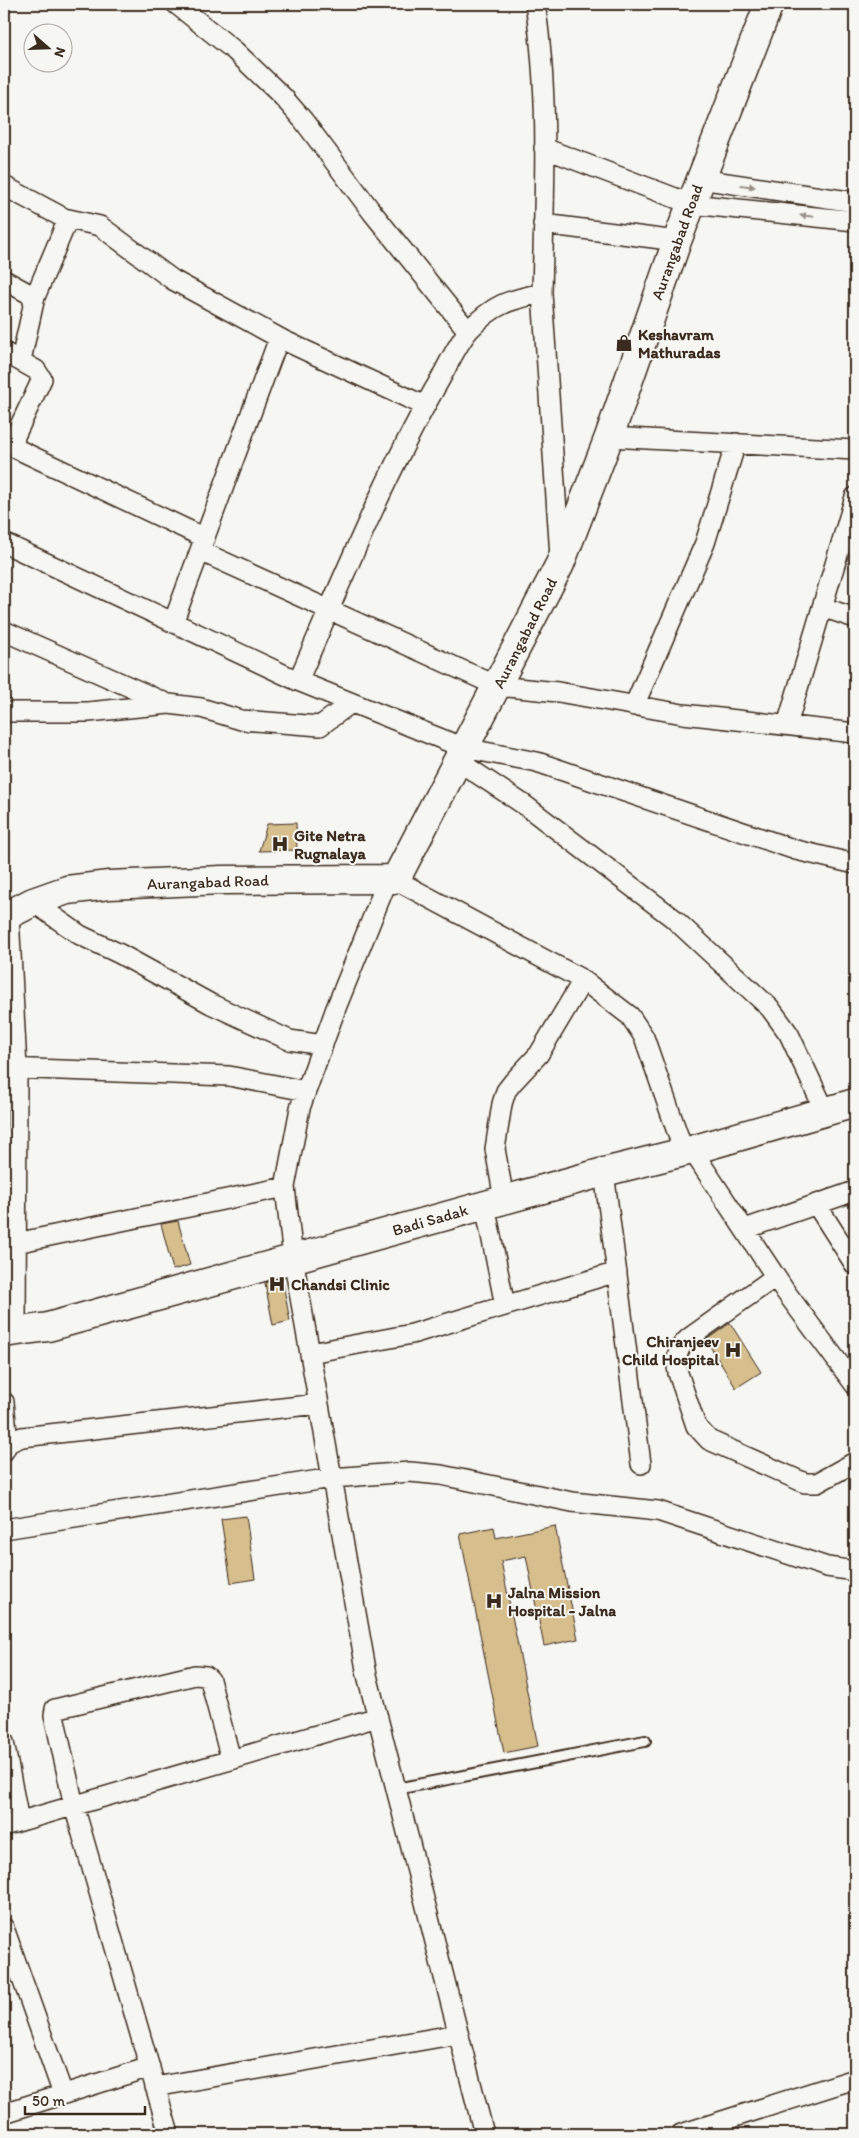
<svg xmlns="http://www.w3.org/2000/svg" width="859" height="2138" viewBox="0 0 859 2138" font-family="Itim,sans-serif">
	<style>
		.building { fill: #d6be8d; stroke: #3b2a1e }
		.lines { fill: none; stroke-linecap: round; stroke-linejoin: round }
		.lane-casing { stroke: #3b2a1e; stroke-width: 14 }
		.street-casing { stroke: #3b2a1e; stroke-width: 22 }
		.primary-casing { stroke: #3b2a1e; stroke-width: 31 }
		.lane { stroke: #f6f6f2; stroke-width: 10 }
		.street { stroke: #f6f6f2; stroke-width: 19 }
		.primary { stroke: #f6f6f2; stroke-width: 28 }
		.oneway { fill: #989088 }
		.labels { text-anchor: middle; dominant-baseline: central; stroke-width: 4; stroke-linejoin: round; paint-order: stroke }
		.street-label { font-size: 16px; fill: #3b2a1e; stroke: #f6f6f2 }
		.poi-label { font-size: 16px; font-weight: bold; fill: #3b2a1e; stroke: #f6f6f2; text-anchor: start }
	</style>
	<rect width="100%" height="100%" fill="#f6f6f2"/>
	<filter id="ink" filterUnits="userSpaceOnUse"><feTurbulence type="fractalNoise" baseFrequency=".02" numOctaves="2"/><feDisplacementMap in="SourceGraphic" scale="10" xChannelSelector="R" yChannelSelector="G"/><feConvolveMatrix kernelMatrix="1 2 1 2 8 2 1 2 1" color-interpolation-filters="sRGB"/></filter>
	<g filter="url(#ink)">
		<path class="building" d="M296,823L297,850L259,851L267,824Z
			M178,1221L190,1265L173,1270L161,1224Z
			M282,1278L290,1321L273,1325L265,1283Z
			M730,1323L761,1372L736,1388L706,1340Z
			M246,1516L255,1579L231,1583L221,1519Z
			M555,1526L578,1639L544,1646L526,1556L501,1561L538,1746L504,1753L460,1534L494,1527L496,1538Z"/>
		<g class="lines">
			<g class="lane-casing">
				<path id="lane" d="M396,1789L645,1741"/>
			</g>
			<g class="street-casing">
				<path id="street" d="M176,4L235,51L283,97L303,120L372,212L468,331
					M535,4C550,99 544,197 542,293
					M544,148L691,204L855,221
					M700,179L855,202
					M4,186L64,218L100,226L173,280L283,340L425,406
					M543,224L677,241
					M4,280L35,297
					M4,352L36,370L42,379L15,436L14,445L17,449L205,538
					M21,360L35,297L68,219
					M609,437L855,450
					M4,543L298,681L464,748L537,762L796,850L855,864
					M200,551L497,686L558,692L683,714L855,733
					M822,607L855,618
					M173,623L279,338
					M4,631L168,704
					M298,681C341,583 382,482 435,388C445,372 457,343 470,329C494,304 509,300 542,293L560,556
					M634,706L705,543L736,443
					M4,712H88L169,704L201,708L241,720L320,726L351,703
					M787,725L855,497
					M458,761L526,806L673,918L770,1008L789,1034L825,1111
					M388,879L336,1008L300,1108L285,1187L293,1258L367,1675L484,2134
					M394,879L583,980L630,1016L644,1037L684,1152
					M33,902L80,935L120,954L211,1004L289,1040L323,1045
					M9,915L17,1068L16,1331
					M5,1068L229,1076L306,1091
					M692,1150L785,1291L855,1385
					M604,1172L641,1464
					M504,1199L495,1149L502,1104L506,1091L513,1082L539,1054L583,980
					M816,1204L855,1265
					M485,1205L505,1306
					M745,1229L855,1191
					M16,1243L285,1187
					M775,1277L689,1338C677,1348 675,1358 678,1373L696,1426L709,1440L805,1483H817L855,1462
					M310,1353L412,1334L617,1272
					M4,1402L8,1443
					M4,1451L8,1443L22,1437L318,1404
					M4,1529L332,1478L410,1472L441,1475L572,1502L658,1511L827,1567L855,1571
					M4,1742L19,1821
					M4,1826L378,1717
					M4,1928L63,2094
					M155,2087L458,2034
					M4,2113L150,2067
					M169,2134L74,1806L54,1715L55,1709L195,1675L206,1676L210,1680L231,1760
					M681,2134L855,2079"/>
			</g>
			<g class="primary-casing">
				<path id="primary" d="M4,917L33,902L67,890L109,885L222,880L388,879H394L399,873L560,564L609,437L677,241L769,4
					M4,1333L48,1327L604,1172L692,1150L855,1103"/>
			</g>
			<use href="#lane" class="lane"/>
			<use href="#street" class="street"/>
			<use href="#primary" class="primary"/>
		</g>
		<defs><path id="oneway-solid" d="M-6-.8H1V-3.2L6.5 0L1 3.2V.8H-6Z" transform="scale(1.25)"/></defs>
		<g class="oneway">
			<use href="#oneway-solid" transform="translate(748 186) rotate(8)"/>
			<use href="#oneway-solid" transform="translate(807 216) rotate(-174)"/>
		</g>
	</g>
	<defs>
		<g id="shop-bare" transform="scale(1.35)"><path d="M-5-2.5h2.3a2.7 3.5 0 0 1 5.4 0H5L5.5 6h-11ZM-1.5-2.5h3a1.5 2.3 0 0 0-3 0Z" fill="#3b2a1e" stroke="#f6f6f2" stroke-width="2.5" paint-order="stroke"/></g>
		<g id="hospital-bare" transform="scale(1.35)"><path d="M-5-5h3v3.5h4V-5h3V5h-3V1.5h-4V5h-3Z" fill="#3b2a1e" stroke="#f6f6f2" stroke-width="2.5" paint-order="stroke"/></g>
	</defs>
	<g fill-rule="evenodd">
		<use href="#shop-bare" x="624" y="343"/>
		<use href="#hospital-bare" x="280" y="844"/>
		<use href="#hospital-bare" x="277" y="1284"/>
		<use href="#hospital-bare" x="733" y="1350"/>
		<use href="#hospital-bare" x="494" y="1601"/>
	</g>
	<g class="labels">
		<g class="street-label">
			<text transform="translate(677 242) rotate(-70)">Aurangabad Road</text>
			<text transform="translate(525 633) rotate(-63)">Aurangabad Road</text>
			<text transform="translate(208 882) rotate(-2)">Aurangabad Road</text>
			<text transform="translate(430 1220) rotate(-16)">Badi Sadak</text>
		</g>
		<g class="poi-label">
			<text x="638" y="334">Keshavram<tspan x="638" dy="18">Mathuradas</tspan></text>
			<text x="294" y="835">Gite Netra<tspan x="294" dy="18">Rugnalaya</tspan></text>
			<text x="291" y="1284">Chandsi Clinic</text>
			<text x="719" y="1341" text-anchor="end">Chiranjeev<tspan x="719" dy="18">Child Hospital</tspan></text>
			<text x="508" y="1592">Jalna Mission<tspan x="508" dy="18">Hospital - Jalna</tspan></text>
		</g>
	</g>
	<rect width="859" height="2138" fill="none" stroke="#f6f6f2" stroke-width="20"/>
	<rect x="10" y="10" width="839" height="2118" fill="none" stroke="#3b2a1e" stroke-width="2" filter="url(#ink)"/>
	<g transform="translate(48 48) rotate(110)"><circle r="24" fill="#f6f6f2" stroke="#aba49d"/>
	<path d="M0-4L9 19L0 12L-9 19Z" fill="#3b2a1e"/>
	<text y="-8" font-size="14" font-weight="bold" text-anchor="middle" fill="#3b2a1e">N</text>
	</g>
	<path d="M25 2106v8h120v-8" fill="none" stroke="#3b2a1e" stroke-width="2.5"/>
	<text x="32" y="2106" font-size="15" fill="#3b2a1e" stroke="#f6f6f2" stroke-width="4" paint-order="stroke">50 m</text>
</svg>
